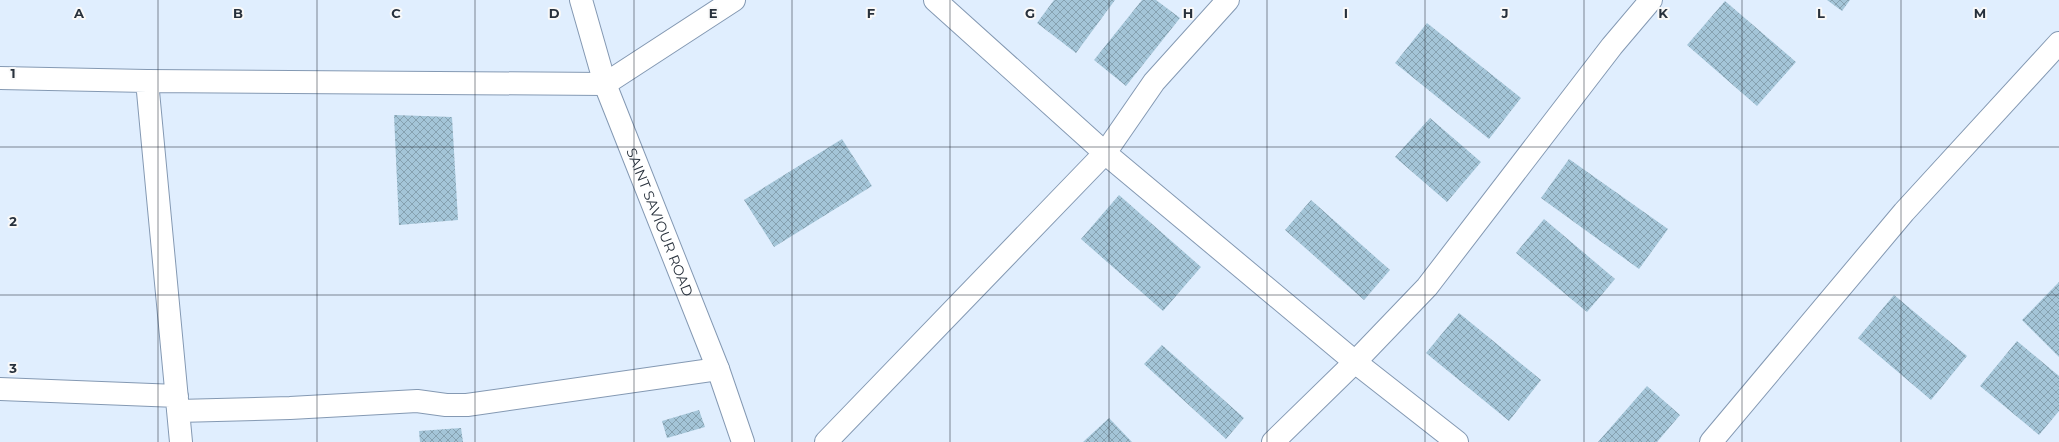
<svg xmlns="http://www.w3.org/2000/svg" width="2059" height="442" viewBox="0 0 2059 442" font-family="Montserrat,sans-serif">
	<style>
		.building { fill: url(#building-cross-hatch) }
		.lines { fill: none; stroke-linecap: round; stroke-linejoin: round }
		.street-casing { stroke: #8499b3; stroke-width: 24 }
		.secondary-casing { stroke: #8499b3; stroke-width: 24 }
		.street { stroke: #fff; stroke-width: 22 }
		.secondary { stroke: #fff; stroke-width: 22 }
		.grid { fill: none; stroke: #28313c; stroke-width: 1; stroke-opacity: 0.55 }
		.labels { text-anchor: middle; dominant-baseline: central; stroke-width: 4; stroke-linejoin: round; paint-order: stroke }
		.street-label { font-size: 14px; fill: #28313c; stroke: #f9f9f9 }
		.grid-label { font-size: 13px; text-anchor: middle; font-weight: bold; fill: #28313c; stroke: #f9f9f9; stroke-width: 4; stroke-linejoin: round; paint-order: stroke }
	</style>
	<defs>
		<pattern id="building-cross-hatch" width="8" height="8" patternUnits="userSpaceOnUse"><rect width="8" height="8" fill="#a4c5d8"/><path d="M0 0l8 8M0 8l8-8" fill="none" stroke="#86a1b0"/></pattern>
	</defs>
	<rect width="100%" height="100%" fill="#e0eefe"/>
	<path class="building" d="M1054,0H1115L1076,53L1037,23Z
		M1142,0H1156L1180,18L1126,86L1094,60Z
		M1827,0H1850L1842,11Z
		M1725,1L1796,62L1757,106L1687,45Z
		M1427,23L1521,98L1489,139L1395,63Z
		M394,115L452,117L458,220L399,225Z
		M1430,118L1481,162L1447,202L1395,157Z
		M842,139L872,186L774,247L744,200Z
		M1569,159L1668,229L1639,269L1541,198Z
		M1119,195L1201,267L1163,311L1081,239Z
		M1311,200L1390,270L1364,300L1285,230Z
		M1544,219L1615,279L1587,312L1516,253Z
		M2059,282V357L2022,320Z
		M1894,295L1967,356L1931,400L1858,338Z
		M1459,313L1541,380L1509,421L1426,353Z
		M2017,341L2059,376V411L2039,435L1980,386Z
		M1162,345L1244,418L1226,439L1144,364Z
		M1647,386L1680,415L1657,442H1598Z
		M699,410L705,427L667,438L662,421Z
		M1109,418L1132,442H1083Z
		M461,428L463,442H420L419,431Z"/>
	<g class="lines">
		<g class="street-casing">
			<path id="street" d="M935,0L1105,153L1355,362L1457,442
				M0,78L147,81L605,84L734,0
				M147,81L181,442
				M0,389L177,396
				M178,411L290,408L417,401L446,405H467L718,369
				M826,442L1105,153L1154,82L1228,0
				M1273,442L1355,362L1427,287L1612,46L1651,0
				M1711,442L1904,212L2059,43"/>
		</g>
		<g class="secondary-casing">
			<g id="secondary">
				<path id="s1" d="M581,0L605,84L718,369L743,442"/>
			</g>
		</g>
		<use href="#street" class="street"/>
		<use href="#secondary" class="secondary"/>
	</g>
	<path class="grid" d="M158,0V442M317,0V442M475,0V442M634,0V442M792,0V442M950,0V442M1109,0V442M1267,0V442M1425,0V442M1584,0V442M1742,0V442M1901,0V442M0,147H2059M0,295H2059"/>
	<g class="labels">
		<g class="street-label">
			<text stroke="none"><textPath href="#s1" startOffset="236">SAINT SAVIOUR ROAD</textPath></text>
		</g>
	</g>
	<g class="grid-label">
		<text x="79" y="18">A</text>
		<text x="238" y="18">B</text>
		<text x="396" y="18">C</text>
		<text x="554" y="18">D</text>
		<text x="713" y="18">E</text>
		<text x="871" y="18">F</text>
		<text x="1030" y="18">G</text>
		<text x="1188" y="18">H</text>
		<text x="1346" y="18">I</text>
		<text x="1505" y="18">J</text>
		<text x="1663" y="18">K</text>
		<text x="1821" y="18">L</text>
		<text x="1980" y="18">M</text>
		<text x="13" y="78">1</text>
		<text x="13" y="226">2</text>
		<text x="13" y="373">3</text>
	</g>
</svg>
